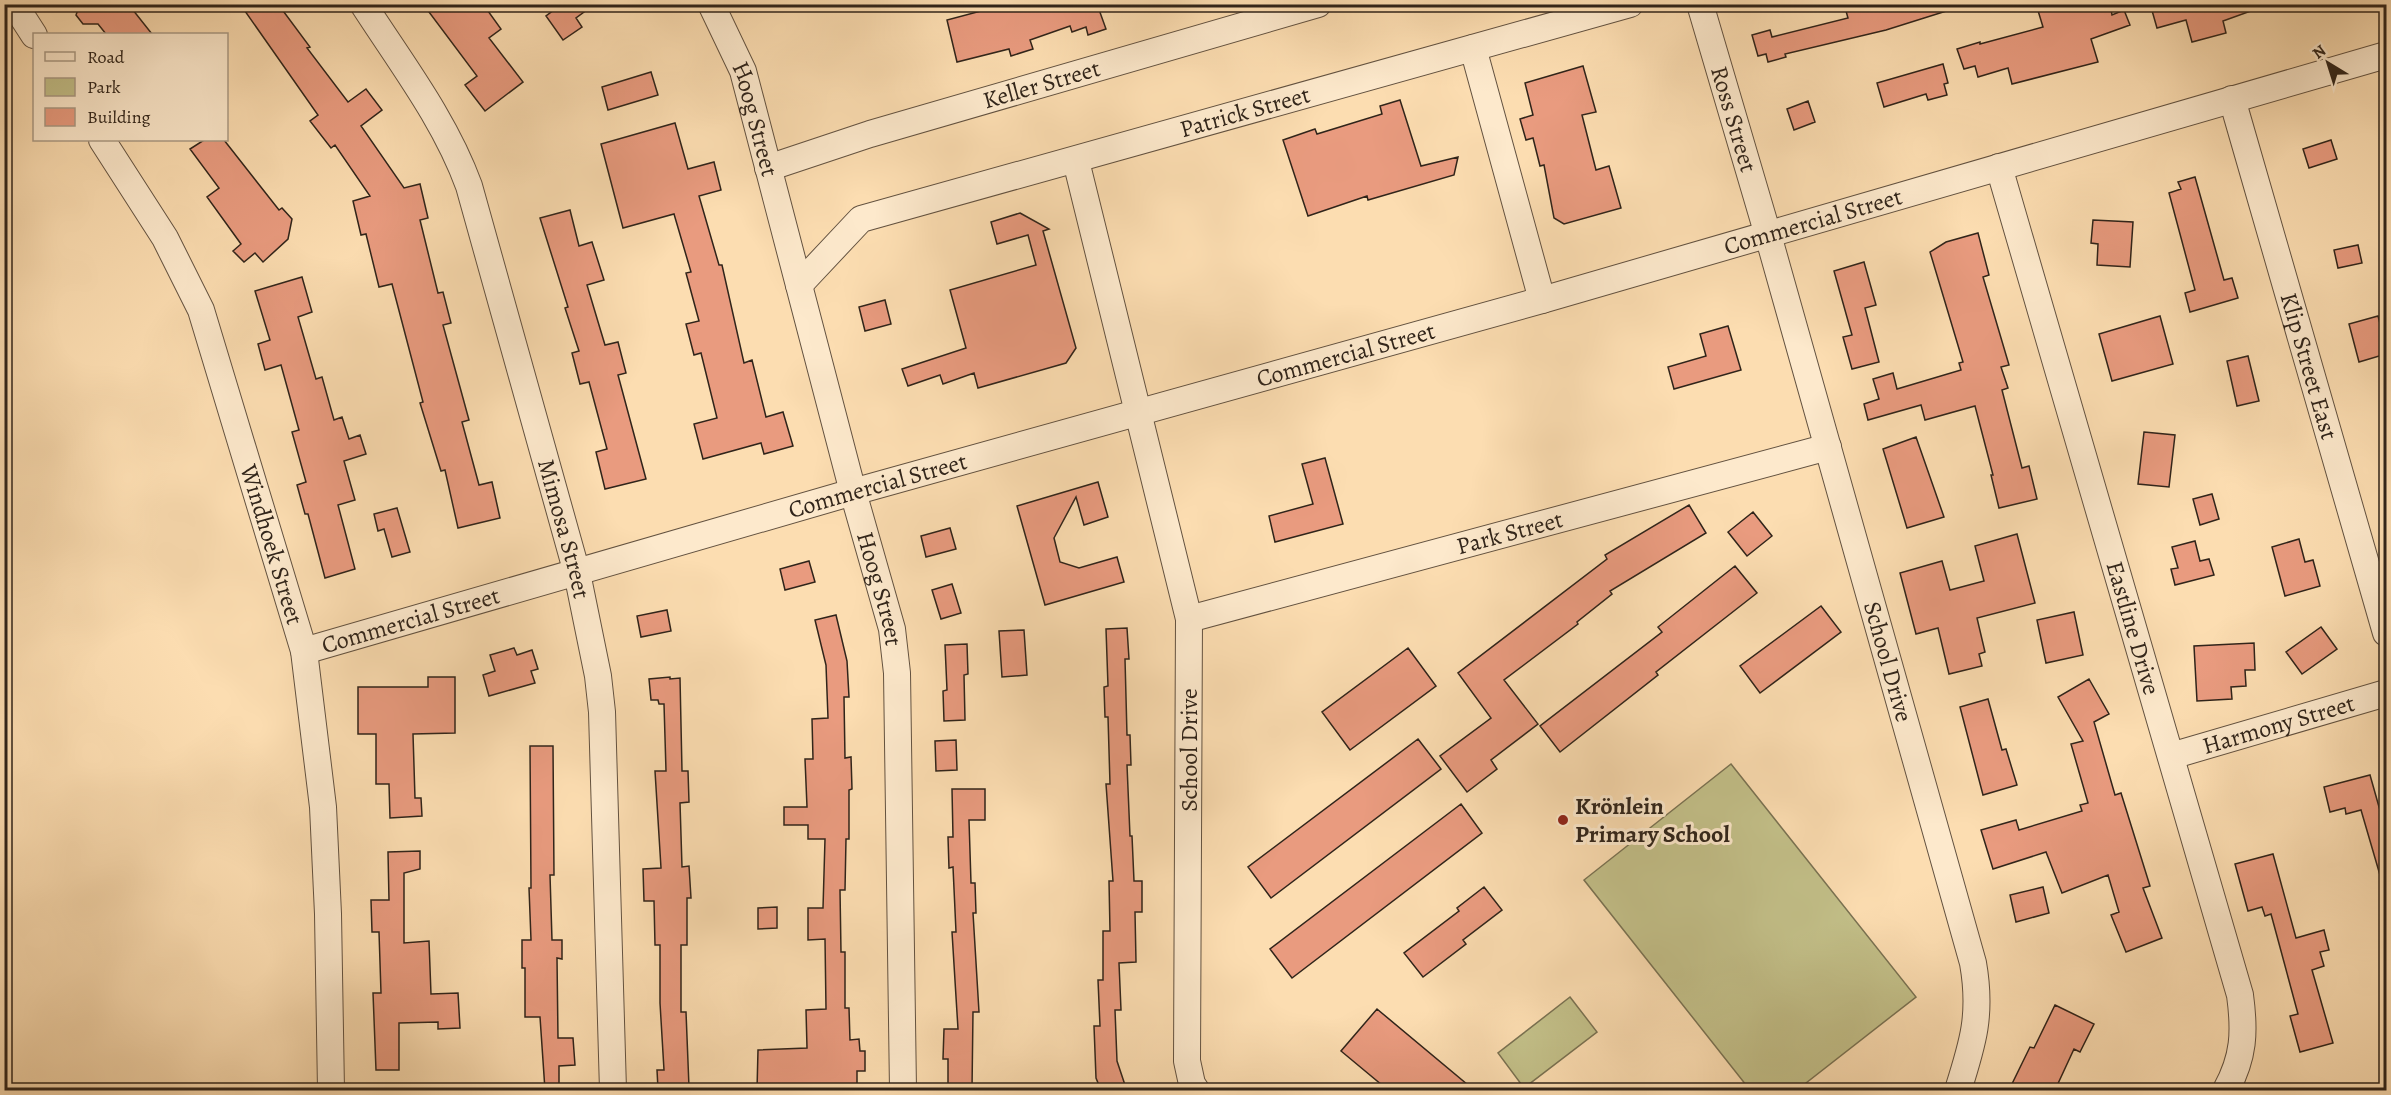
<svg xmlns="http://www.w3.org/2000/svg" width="2391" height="1095" viewBox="0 0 2391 1095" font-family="Alegreya,serif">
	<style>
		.green { fill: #c3c089; stroke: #7a7252; stroke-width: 1.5 }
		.building { fill: #e99b7f; stroke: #30241a; stroke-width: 1.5 }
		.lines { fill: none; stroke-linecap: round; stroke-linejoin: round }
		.minor-casing { stroke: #635240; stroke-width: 28 }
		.minor { stroke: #fde9cc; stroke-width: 26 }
		.poi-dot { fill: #8f2418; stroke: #fde9cc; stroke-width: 2 }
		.labels { text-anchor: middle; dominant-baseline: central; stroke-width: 6; stroke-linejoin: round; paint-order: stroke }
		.street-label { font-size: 24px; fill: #30241a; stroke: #fde9cc }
		.poi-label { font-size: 24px; font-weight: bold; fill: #30241a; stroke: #fde9cc; text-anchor: start }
	</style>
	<rect width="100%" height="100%" fill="#fcddb1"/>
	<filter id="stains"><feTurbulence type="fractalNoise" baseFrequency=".00333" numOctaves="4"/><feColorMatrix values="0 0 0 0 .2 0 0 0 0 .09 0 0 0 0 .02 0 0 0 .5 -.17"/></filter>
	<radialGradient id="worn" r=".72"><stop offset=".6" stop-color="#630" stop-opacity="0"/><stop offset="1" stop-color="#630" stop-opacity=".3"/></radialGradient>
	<path class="green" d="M1731,764L1916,997L1797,1090H1750L1584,880Z
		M1570,997L1597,1032L1524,1088L1498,1053Z"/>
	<path class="building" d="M80,4L129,5L152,34H106L98,24H83L76,15Z
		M240,4H278L310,47L307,48L348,102L366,89L382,110L361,126L404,188L420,184L428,218L420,220L438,293L443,292L451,323L443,325L469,420L462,422L479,485L492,482L500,518L458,528L445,470L441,471L420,403L423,402L392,284L379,287L366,234L361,235L353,201L370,196L335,145L331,148L310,121L318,115Z
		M423,4H483L501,29L489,38L523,82L485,111L465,85L477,76Z
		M562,4H595L576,18L582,27L563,40L546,16Z
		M995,4H1097L1106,29L1088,35L1086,27L1072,32L1070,26L1030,40L1033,49L1011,56L1009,49L957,62L947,20L996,7Z
		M1844,4H1955L1956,8L1886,30L1785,54L1786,57L1768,62L1766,54L1758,56L1752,35L1770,30L1772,37L1848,18Z
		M2036,4H2110L2112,15L2124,10L2130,25L2091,39L2098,62L2012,84L2008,68L1978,77L1975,66L1964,69L1957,49L1980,42V44L2043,27Z
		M2160,4H2262V7L2223,21L2226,33L2192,42L2186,20L2157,28L2151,7Z
		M1943,64L1948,83L1944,84L1947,95L1928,100L1926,94L1884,107L1877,83Z
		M1583,66L1596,112L1582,115L1596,170L1609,166L1621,208L1564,224L1554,218L1544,165L1540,166L1533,138L1526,140L1520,119L1533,115L1525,83Z
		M651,72L658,95L608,110L602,87Z
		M1400,100L1421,166L1458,157L1454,175L1368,200L1367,196L1308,216L1283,140L1315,129L1317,134L1382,114L1380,106Z
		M1808,101L1815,122L1794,130L1787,109Z
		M675,123L688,169L714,162L721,190L699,196L719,265H722L744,363L752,360L766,417L783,412L793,446L764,454L761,443L703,459L694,424L717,418L701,353L694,355L686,324L699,321L686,273L691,272L674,214L623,228L601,144Z
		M204,140H224L279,210L282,208L292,219L288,239L263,262L255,253L244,262L233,251L241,244L207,197L219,188L190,149Z
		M2331,140L2337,159L2309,168L2303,149Z
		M2195,177L2224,280L2232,278L2238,298L2190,312L2185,293L2195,290L2169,193L2181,189L2178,182Z
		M570,210L579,246L592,242L604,280L587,285L605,345L618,342L626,373L618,375L646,479L605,489L596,452L607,449L589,382L580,384L572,353L579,351L565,308L568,307L540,218Z
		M1020,213L1049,229L1043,231L1076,348L1066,363L978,388L974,373L943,384L940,375L908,386L902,369L966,348L950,290L1036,265L1028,235L997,244L991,222Z
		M2093,220L2133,222L2130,267L2097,265L2098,244L2091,243Z
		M1978,233L1989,275L1983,277L2009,365L2001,367L2008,388L2002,390L2022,468L2029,466L2037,499L1999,508L1991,475H1993L1975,406L1925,420L1921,405L1868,420L1864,404L1879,399L1873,379L1893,373L1897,389L1961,370L1959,363L1963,362L1930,252L1946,242Z
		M2358,245L2362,263L2338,268L2334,250Z
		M1864,262L1876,305L1865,308L1879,362L1852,369L1843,337L1852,335L1834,271Z
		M302,277L312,312L298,317L316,379L322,377L334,420L342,417L349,439L360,435L366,454L344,461L355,500L338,505L355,569L325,578L308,514H305L297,485L306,482L292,432L299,430L281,365L265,370L258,344L270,340L255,291Z
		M885,300L891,324L865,331L859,307Z
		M2160,316L2173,364L2112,381L2099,334Z
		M2378,316L2386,346V354L2359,362L2349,324Z
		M1728,326L1741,370L1674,389L1668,367L1706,356L1700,334Z
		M2248,356L2259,401L2237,406L2227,361Z
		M2144,432L2175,435L2169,487L2138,484Z
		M1916,437L1944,517L1907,528L1883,449Z
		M1325,458L1343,524L1275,542L1269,516L1313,504L1302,464Z
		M1098,482L1108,517L1084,525L1076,497L1054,538L1060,562L1079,568L1117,557L1124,582L1045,605L1017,506Z
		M2212,494L2219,519L2200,525L2193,499Z
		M1689,505L1706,533L1610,591L1612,594L1577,622L1578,624L1504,680L1538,724L1491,760L1497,769L1467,792L1440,756L1491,718L1458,673L1607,559L1605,555Z
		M397,508L410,552L392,557L384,529L378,531L374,514Z
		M1753,512L1772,536L1747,556L1728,532Z
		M950,528L956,549L926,557L921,536Z
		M2017,534L2035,603L1977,618L1985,652L1979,654L1982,666L1949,674L1938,628L1916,634L1900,573L1942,561L1950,590L1984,581L1975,546Z
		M2299,539L2305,562L2313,560L2320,586L2285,596L2272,547Z
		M2195,541L2200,561L2209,559L2214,575L2175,585L2171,569L2178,568L2172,547Z
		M809,561L815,582L785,590L780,569Z
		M1735,566L1757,593L1656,672L1658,675L1560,752L1540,726L1662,632L1658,627Z
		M952,584L961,613L941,619L932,590Z
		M1821,606L1841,632L1760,693L1740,666Z
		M667,610L671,631L641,637L637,616Z
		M2074,612L2083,655L2046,663L2037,620Z
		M836,615L847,661L849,697H844L845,758L851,757L852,789L849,790V839H846L845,890H840L841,952H845V1008H849L850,1040L859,1039L860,1051H865V1071H857V1090H757L758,1050L807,1048L806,1010L826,1009L825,939L808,940V908H823L825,839H808V825H784V807H807L805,759H813L812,719L828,718L826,665L815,620Z
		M2321,627L2337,649L2302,674L2286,652Z
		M1127,628L1129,659H1125L1127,735H1130L1131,765H1127L1130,836H1132L1134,881H1142V912H1135L1136,962L1119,963L1121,1010H1115L1117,1061L1126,1088L1117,1090H1101L1096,1078L1094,1026H1100L1098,980H1103V931H1110L1109,881H1113L1106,784H1110L1108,717H1105L1104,687L1108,686L1106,629Z
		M1024,630L1027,675L1002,677L999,631Z
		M2254,643L2255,670H2245L2246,686L2231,687L2232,699L2197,701L2194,646Z
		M967,644L968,674L964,675L965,720L944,721L943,691L947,690L945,645Z
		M514,648L517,655L532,650L538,669L531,671L535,683L489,696L483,675L495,671L490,655Z
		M1408,648L1436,686L1350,750L1322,712Z
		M428,677H455V733L413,734L415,798H421L422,816L390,818L389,784H376V734H358V687H428Z
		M670,677V679L680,678L682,771H688L689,802L680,803L682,867L689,866L691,898H687V945H681V1012H686L689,1087L658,1089L657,1070H664L660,1003V945H655L654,901H644L643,869L661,868L655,771H666L664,704H659L658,700H651L649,679Z
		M2089,679L2109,714L2094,722L2115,795L2121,793L2150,886L2143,888L2162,938L2126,952L2111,915L2119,912L2108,875L2062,893L2046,852L1993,869L1981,830L2016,820L2019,830L2082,811L2080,805L2088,803L2071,744L2083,741L2058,697Z
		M1988,699L2002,750L2006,749L2017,785L1983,795L1960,707Z
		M1418,739L1441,769L1271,898L1248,867Z
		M956,740L957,770L936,771L935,741Z
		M530,746H553L554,875H550L552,940H562V959L557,958L558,1038H573L575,1065L559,1066V1090H545L540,1017H525V968H522V940H531L529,888H531Z
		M2370,775L2383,821L2386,820V882H2382L2361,810L2346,814L2345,808L2330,812L2324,787Z
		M952,789H985V820H969L971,883H975L976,913H973L979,1012H973L972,1090H948V1059H943L944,1029H958L952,932H956L953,867L949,868L948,837H953Z
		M1461,804L1482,833L1292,978L1270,949Z
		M420,851V869L404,873V943L429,941L431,994L458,993L460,1028L438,1029V1022L399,1023V1070H376L373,993H381L379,932H372L371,900H389L388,852Z
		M2273,854L2296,938L2324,930L2329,950L2320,952L2324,966L2312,970L2333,1043L2300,1052L2290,1016L2298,1014L2271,914L2265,916L2262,907L2248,911L2235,864Z
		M1484,887L1502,910L1463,940L1466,944L1423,977L1404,953L1459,911L1457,908Z
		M2043,887L2049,913L2016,922L2010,895Z
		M777,907V928L758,929V908Z
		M2055,1005L2094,1024L2080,1052L2074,1049L2055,1090H2009L2030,1047L2034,1048Z
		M1377,1009L1474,1090H1388L1341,1051Z"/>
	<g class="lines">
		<g class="minor-casing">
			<g id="minor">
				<path d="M14,4L34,35"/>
				<path id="s1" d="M363,4C401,63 445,120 469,186L577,573L598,676L602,712L613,1090"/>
				<path id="s2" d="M711,4L743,71L853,492L892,629L897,673L903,1090"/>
				<path id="s3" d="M1700,4L1768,235L1973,963C1982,1014 1973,1043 1958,1090"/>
				<path d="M1473,48L1542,300"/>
				<path id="s4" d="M2232,99L2386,633"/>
				<path id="s5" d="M102,140L165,238L201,310L304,651L323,807L328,914L331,1090"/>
				<path d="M1076,161L1189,619L1187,1061L1192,1084L1196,1090"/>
				<path id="s6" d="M1999,167L2240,995C2245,1032 2244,1057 2226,1090"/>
				<path id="s7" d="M768,168L870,134L1318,4"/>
				<path id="s8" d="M799,285L861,219L1630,4"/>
				<path id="s9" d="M1189,619L1828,447"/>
				<path id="s10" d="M304,651L853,492L1542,300L2386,55"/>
				<path id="s11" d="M2171,756L2386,693"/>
			</g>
		</g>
		<use href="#minor" class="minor"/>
	</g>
	<circle class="poi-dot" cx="1563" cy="820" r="6"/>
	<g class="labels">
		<g class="street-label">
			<text stroke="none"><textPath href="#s7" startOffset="286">Keller Street</textPath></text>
			<text stroke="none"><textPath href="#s8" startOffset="489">Patrick Street</textPath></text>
			<text stroke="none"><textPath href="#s3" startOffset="120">Ross Street</textPath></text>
			<text stroke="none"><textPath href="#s2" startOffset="124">Hoog Street</textPath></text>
			<text stroke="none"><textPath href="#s10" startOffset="1569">Commercial Street</textPath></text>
			<text stroke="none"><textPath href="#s10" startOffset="1083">Commercial Street</textPath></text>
			<text stroke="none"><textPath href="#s4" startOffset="278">Klip Street East</textPath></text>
			<text stroke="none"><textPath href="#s10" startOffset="597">Commercial Street</textPath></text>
			<text stroke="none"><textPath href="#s1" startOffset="567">Mimosa Street</textPath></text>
			<text stroke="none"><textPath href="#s9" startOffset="332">Park Street</textPath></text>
			<text stroke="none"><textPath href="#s5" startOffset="442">Windhoek Street</textPath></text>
			<text stroke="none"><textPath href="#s2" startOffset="610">Hoog Street</textPath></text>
			<text stroke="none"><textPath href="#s10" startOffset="111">Commercial Street</textPath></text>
			<text stroke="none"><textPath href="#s6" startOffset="480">Eastline Drive</textPath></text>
			<text stroke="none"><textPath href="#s3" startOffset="684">School Drive</textPath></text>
			<text stroke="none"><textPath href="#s11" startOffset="112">Harmony Street</textPath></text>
			<text transform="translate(1189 750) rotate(-90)">School Drive</text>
		</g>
		<g class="poi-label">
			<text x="1575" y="806">Krönlein<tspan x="1575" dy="28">Primary School</tspan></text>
		</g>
	</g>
	<rect width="2391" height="1095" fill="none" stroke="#fcddb1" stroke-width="24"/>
	<rect x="6" y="6" width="2379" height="1083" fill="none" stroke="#30241a" stroke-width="3"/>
	<rect x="12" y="12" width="2367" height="1071" fill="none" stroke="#30241a" stroke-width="1.5"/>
	<rect x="33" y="33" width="195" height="108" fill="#fde9cc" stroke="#ab9a85" stroke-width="1.5"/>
	<rect x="45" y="52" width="30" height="9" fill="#fde9cc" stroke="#ab9a85" stroke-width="1.5"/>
	<text x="87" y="63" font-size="18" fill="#30241a">Road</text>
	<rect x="45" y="78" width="30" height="18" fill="#c3c089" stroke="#ab9a85" stroke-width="1.5"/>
	<text x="87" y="93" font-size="18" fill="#30241a">Park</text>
	<rect x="45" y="108" width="30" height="18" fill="#e99b7f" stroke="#ab9a85" stroke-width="1.5"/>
	<text x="87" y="123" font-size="18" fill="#30241a">Building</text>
	<g transform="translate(2328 63) rotate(322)" stroke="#fde9cc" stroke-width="4.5" paint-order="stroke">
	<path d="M0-4.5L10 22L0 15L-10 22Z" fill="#30241a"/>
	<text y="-9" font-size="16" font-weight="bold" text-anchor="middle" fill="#30241a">N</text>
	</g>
	<rect width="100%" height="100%" filter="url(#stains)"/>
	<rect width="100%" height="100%" fill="url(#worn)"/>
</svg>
